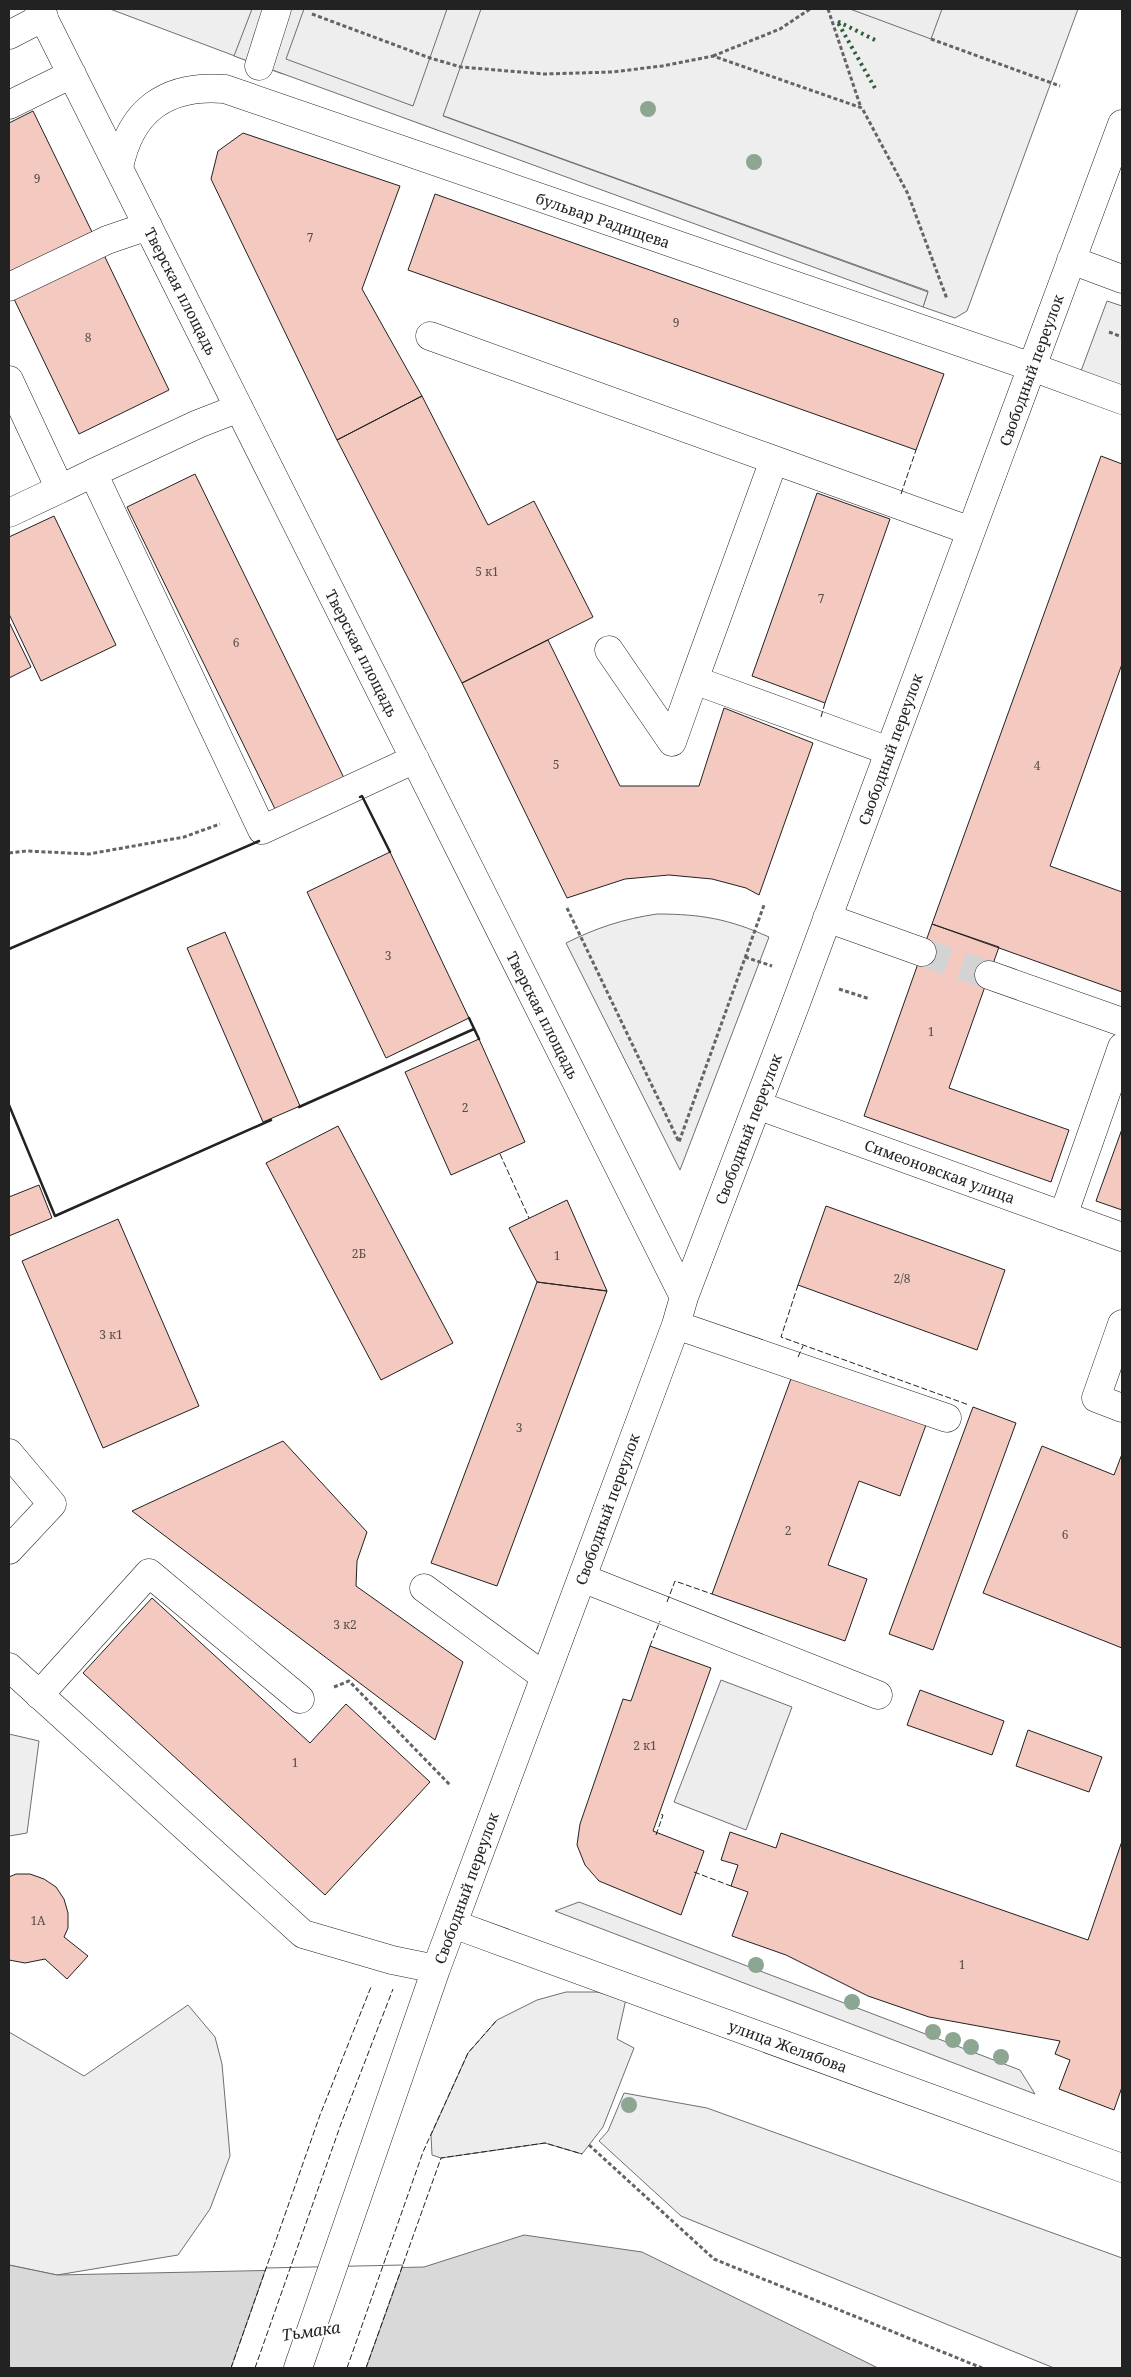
<svg xmlns="http://www.w3.org/2000/svg" width="1131" height="2377" viewBox="0 0 1131 2377" font-family="'Noto Serif',serif">
	<style>
		.green { fill: #eee; stroke: #6f6f6f }
		.parking { fill: #ededed; stroke: #6f6f6f }
		.water { fill: #d9d9d9; stroke: #6f6f6f }
		.pier { fill: #fff; stroke: #6f6f6f }
		.building { fill: #f3c9c0; stroke: #222 }
		.lines { fill: none; stroke-linecap: round; stroke-linejoin: round }
		.minor-tunnel { stroke: #d3d3d3; stroke-width: 28; stroke-dasharray: 28 14; stroke-linecap: butt }
		.minor-casing { stroke: #222; stroke-width: 29 }
		.path { stroke: #646464; stroke-width: 3; stroke-dasharray: 4 2.5; stroke-linecap: butt }
		.minor { stroke: #fff; stroke-width: 28 }
		.hedge { stroke: #2f5e38; stroke-width: 4; stroke-dasharray: 2.5 4; stroke-linecap: butt }
		.fence { stroke: #222; stroke-width: 1; stroke-dasharray: 6 2.5; stroke-linecap: butt }
		.wall { stroke: #222; stroke-width: 2.5 }
		.tree { fill: #8da692 }
		.labels { text-anchor: middle; dominant-baseline: central; stroke-width: 4; stroke-linejoin: round; paint-order: stroke }
		.number-label { font-size: 12px; fill: #564c4a }
		.street-label { font-size: 15px; fill: #222; stroke: #fff }
		.water-label { font-size: 16px; font-style: italic; fill: #222; stroke: #fff }
	</style>
	<rect width="100%" height="100%" fill="#fff"/>
	<path class="green" d="M110,9H1078L967,311L955,318L923,307L928,291L444,116L438,130L408,119L413,106L280,73Z
		M1107,301L1122,306V386L1081,371Z
		M657,914C701,914 729,919 769,937L680,1170L566,943C596,928 623,919 657,914Z
		M9,1734L39,1741L27,1833L9,1836Z
		M188,2005L215,2037L222,2064L230,2156L210,2209L178,2255L57,2275L9,2265V2032L84,2076Z
		M624,2093L707,2108L1122,2258V2368H1054L681,2216L599,2141L608,2131Z"/>
	<path class="parking" d="M252,9H304L286,59L413,106L447,9H481L443,116L928,292L923,307L234,56Z
		M850,9H942L931,39Z
		M721,1680L792,1707L746,1830L674,1802Z
		M579,1902L1020,2070L1035,2094L555,1911Z
		M566,1992H597L626,1999L617,2039L634,2048L603,2127L582,2154L545,2143L441,2158L432,2155L431,2135L468,2053L497,2020L537,2000Z"/>
	<path class="water" d="M524,2235L642,2252L878,2368H9V2265L57,2275L424,2267Z"/>
	<path class="pier" d="M403,2265L366,2368H231L266,2268Z"/>
	<path class="building" d="M33,111L92,232L9,272V123Z
		M243,133L400,186L362,289L422,396L337,440L211,179L218,151Z
		M435,194L944,374L916,450L408,270Z
		M104,255L169,390L79,434L14,299Z
		M422,396L488,525L534,501L593,617L462,683L337,440Z
		M1101,456L1122,464V664L1050,866L1122,892V992L932,924Z
		M195,474L344,778L276,811L127,507Z
		M817,493L890,519L825,703L752,676Z
		M54,516L116,645L41,681L9,614V537Z
		M9,622L31,667L9,678Z
		M548,640L620,786H699L724,708L813,743L759,895L746,888L712,879L669,875L625,879L567,898L462,683Z
		M390,852L469,1018L386,1058L307,892Z
		M932,924L999,947L949,1088L1069,1130L1051,1182L864,1116Z
		M225,932L300,1106L263,1122L187,948Z
		M479,1039L525,1142L451,1175L405,1072Z
		M338,1126L453,1343L381,1380L266,1163Z
		M1122,1129V1210L1096,1201Z
		M39,1185L52,1218L9,1236V1197Z
		M567,1200L607,1291L537,1282L509,1228Z
		M826,1206L1005,1270L977,1350L798,1285Z
		M118,1219L199,1406L103,1448L22,1261Z
		M537,1282L607,1291L497,1586L431,1563Z
		M792,1376L926,1425L900,1496L859,1481L828,1565L867,1579L845,1641L712,1594Z
		M973,1407L1016,1423L933,1650L889,1634Z
		M283,1441L367,1532L357,1561L356,1586L463,1662L435,1740L132,1511Z
		M1042,1446L1114,1475L1122,1454V1648L983,1593Z
		M152,1598L310,1743L346,1704L430,1782L325,1895L83,1673Z
		M650,1646L711,1668L653,1831L704,1851L681,1915L599,1881L585,1865L577,1845L580,1824L623,1699L631,1701Z
		M920,1690L1004,1721L992,1755L907,1725Z
		M1028,1730L1102,1757L1089,1792L1016,1766Z
		M730,1832L776,1848L781,1833L1088,1940L1122,1841V2087L1114,2110L1059,2089L1070,2060L1055,2054L1060,2041L929,2017L868,1996L786,1955L732,1936L748,1892L731,1886L738,1865L721,1860Z
		M16,1874H30L44,1879L56,1887L64,1899L68,1913V1928L64,1937L88,1956L67,1979L45,1959L25,1963L9,1960V1877Z"/>
	<g class="lines">
		<path class="minor-tunnel" d="M922,952L989,975"/>
		<g class="minor-casing">
			<path id="minor" d="M39,9L684,1297
				M9,35L44,17
				M259,66L277,9
				M9,105L72,74
				M119,168C130,110 167,84 225,89L1032,367L1122,400
				M1071,260L1122,279
				M9,287L107,240L148,226
				M430,336L774,460
				M9,380L60,489L93,473L262,830L415,759
				M93,473L198,424L239,408
				M9,513L60,489
				M609,650L672,742L694,680L889,751
				M694,680L774,460L971,531
				M827,918L922,952
				M989,975L1122,1022
				M757,1105L1122,1237
				M1063,1216L1122,1047
				M1122,1324L1096,1398L1122,1408
				M676,1325L947,1418
				M9,1453L52,1504L9,1550
				M582,1578L878,1695
				M424,1588L545,1677
				M9,1667L303,1934L392,1960L436,1969
				M39,1695L149,1573L300,1699
				M453,1924L1122,2168
				M298,2368L436,1969L676,1325L684,1297L796,1003L1122,124"/>
		</g>
		<path class="path" d="M828,9L861,108
			M312,14L430,58L461,67L544,74L612,72L662,66L713,56L862,108L908,194L947,299
			M931,39L1060,86
			M713,56L780,29L810,9
			M1109,332L1122,337
			M9,853L27,851L89,854L184,837L220,824
			M567,908L679,1142L764,905
			M745,957L772,966
			M839,989L870,999
			M334,1687L349,1681L450,1785
			M589,2145L714,2259L982,2368"/>
		<use href="#minor" class="minor"/>
		<path class="hedge" d="M875,40L837,21L876,90"/>
		<path class="fence" d="M901,494L916,450
			M821,717L825,703
			M500,1154L529,1218
			M798,1285L781,1337L969,1405
			M798,1357L803,1346
			M667,1602L675,1581L712,1594
			M650,1646L660,1621
			M656,1835L663,1815L659,1814
			M694,1872L731,1886
			M231,2368L320,2115L371,1987
			M255,2368L342,2121L393,1989
			M347,2368L423,2152L468,2053L497,2020
			M366,2368L441,2158L545,2143L582,2154"/>
		<path class="wall" d="M360,797L362,796L390,852
			M9,949L259,841
			M469,1018L479,1039
			M9,1105L55,1216L271,1120
			M299,1107L474,1029"/>
	</g>
	<g class="tree">
		<circle cx="648" cy="109" r="8"/>
		<circle cx="754" cy="162" r="8"/>
		<circle cx="756" cy="1965" r="8"/>
		<circle cx="852" cy="2002" r="8"/>
		<circle cx="933" cy="2032" r="8"/>
		<circle cx="953" cy="2040" r="8"/>
		<circle cx="971" cy="2047" r="8"/>
		<circle cx="1001" cy="2057" r="8"/>
		<circle cx="629" cy="2105" r="8"/>
	</g>
	<g class="labels">
		<g class="number-label">
			<text x="37" y="178">9</text>
			<text x="310" y="237">7</text>
			<text x="676" y="322">9</text>
			<text x="88" y="337">8</text>
			<text x="487" y="571">5 к1</text>
			<text x="821" y="598">7</text>
			<text x="236" y="642">6</text>
			<text x="556" y="764">5</text>
			<text x="1037" y="765">4</text>
			<text x="388" y="955">3</text>
			<text x="931" y="1031">1</text>
			<text x="465" y="1107">2</text>
			<text x="359" y="1253">2Б</text>
			<text x="557" y="1255">1</text>
			<text x="902" y="1278">2/8</text>
			<text x="111" y="1334">3 к1</text>
			<text x="519" y="1427">3</text>
			<text x="788" y="1530">2</text>
			<text x="1065" y="1534">6</text>
			<text x="345" y="1624">3 к2</text>
			<text x="645" y="1745">2 к1</text>
			<text x="295" y="1762">1</text>
			<text x="38" y="1920">1А</text>
			<text x="962" y="1964">1</text>
		</g>
		<g class="street-label">
			<text transform="translate(603 220) rotate(19)">бульвар Радищева</text>
			<text transform="translate(181 291) rotate(63)">Тверская площадь</text>
			<text transform="translate(1031 370) rotate(-70)">Свободный переулок</text>
			<text transform="translate(362 653) rotate(63)">Тверская площадь</text>
			<text transform="translate(890 749) rotate(-70)">Свободный переулок</text>
			<text transform="translate(543 1015) rotate(63)">Тверская площадь</text>
			<text transform="translate(748 1129) rotate(-69)">Свободный переулок</text>
			<text transform="translate(940 1171) rotate(20)">Симеоновская улица</text>
			<text transform="translate(607 1509) rotate(-70)">Свободный переулок</text>
			<text transform="translate(466 1888) rotate(-70)">Свободный переулок</text>
			<text transform="translate(788 2046) rotate(20)">улица Желябова</text>
		</g>
		<g class="water-label">
			<text transform="translate(311 2331) rotate(-8)">Тьмака</text>
		</g>
	</g>
	<rect width="1131" height="2377" fill="none" stroke="#222222" stroke-width="20"/>
</svg>
